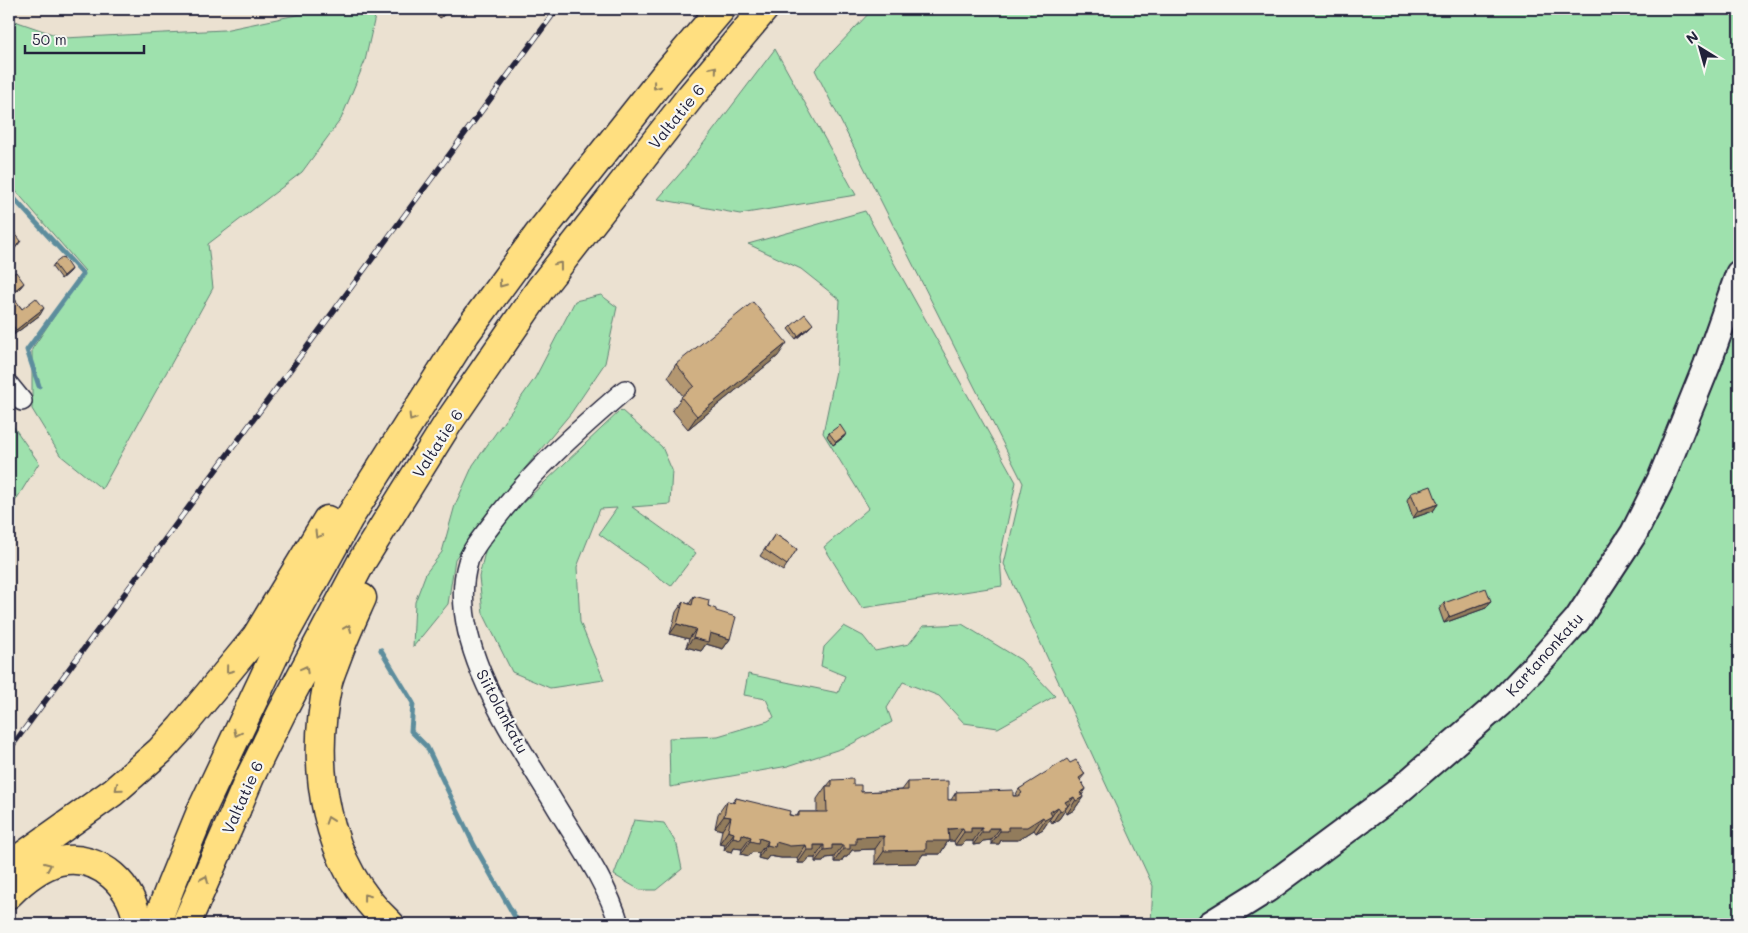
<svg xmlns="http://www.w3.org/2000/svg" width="1748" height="933" viewBox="0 0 1748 933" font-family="Mali,sans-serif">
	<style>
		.green { fill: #9ee1ad; stroke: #608274 }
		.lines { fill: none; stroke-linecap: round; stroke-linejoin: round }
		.stream { stroke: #5d8d9d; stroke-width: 5 }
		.minor-casing { stroke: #22223b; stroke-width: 22 }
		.secondary-casing { stroke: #22223b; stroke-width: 30 }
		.trunk-casing { stroke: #22223b; stroke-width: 31 }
		.motorway-casing { stroke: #22223b; stroke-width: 31 }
		.minor { stroke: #f6f6f2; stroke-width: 19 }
		.secondary { stroke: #f6f6f2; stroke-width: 26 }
		.trunk { stroke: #ffdf80; stroke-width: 28 }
		.motorway { stroke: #ffdf80; stroke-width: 28 }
		.rail-casing { stroke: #22223b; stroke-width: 5.5 }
		.rail { stroke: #f6f6f2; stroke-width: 4; stroke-dasharray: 11; stroke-linecap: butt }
		.wall { fill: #b39771; stroke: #22223b }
		.shaded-wall { fill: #927b5c; stroke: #22223b }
		.building { fill: #d0b083; stroke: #22223b }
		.oneway { stroke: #90805e }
		.labels { text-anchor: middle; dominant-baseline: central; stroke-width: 4.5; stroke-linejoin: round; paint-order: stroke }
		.street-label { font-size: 16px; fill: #22223b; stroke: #f6f6f2 }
	</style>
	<rect width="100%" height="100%" fill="#ebe1d1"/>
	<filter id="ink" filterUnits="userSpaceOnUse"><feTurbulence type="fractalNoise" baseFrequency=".02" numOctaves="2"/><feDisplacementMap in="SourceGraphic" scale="10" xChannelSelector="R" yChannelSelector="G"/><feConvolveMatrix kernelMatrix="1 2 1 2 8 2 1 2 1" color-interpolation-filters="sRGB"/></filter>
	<g filter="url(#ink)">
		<path class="green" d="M310,9H375L376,12L365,61L341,119L302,172L208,244L213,288L102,489L60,455L32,409V349L85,271L9,183V19L64,38L224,30L311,12Z
			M873,9H1739V924H1151L1153,886L1004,564L1023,483L815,70Z
			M775,49L856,195L740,214L658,199L684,169Z
			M865,211L1016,482L1000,557L1002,586L862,608L824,547L869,508L823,433L836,371L840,300L801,269L748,244Z
			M601,295L617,307L605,363L571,413L481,521L455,559L448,604L413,647L415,602L426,573L442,552L455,505L473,465L535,378L575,301Z
			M621,410L662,447L672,470L670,504L632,507L696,553L671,586L599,534L617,508L600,509L577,567L580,622L604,680L550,688L512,672L483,613L479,577L489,535Z
			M11,423L39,463L9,511V424Z
			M962,624L1021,660L1055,696L998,728L964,723L939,696L903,682L887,708L892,722L846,747L788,766L670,787L669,738L718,736L768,721L774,717L766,699L744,695L748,674L838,693L845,676L821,666L824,647L844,626L863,636L875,651L909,644L923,626Z
			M634,820L664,823L677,845L682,869L656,890H640L614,875Z"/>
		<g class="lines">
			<path class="stream" d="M9,193L83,274L27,350L39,386
				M381,650L413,703L411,731L427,747L474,845L519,924"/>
			<g class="minor-casing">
				<path id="minor" d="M9,385L22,401
					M619,924C607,883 579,844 557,808C518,742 444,642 468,562C471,549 484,535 492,524C530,473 577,431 625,390"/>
			</g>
			<g class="secondary-casing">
				<path id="secondary" d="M1211,924L1267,889L1395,794L1499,704L1544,657L1577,620L1634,533L1661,479L1707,365L1739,274"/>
			</g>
			<g class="trunk-casing">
				<path id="trunk" d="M9,894C23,880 40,866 60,861C99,853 135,887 137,924
					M156,924L171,885L202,809
					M186,924L236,810"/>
			</g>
			<g class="motorway-casing">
				<path id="motorway" d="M362,598C353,618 344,637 337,657C334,665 330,674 328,682C310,767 324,864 390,924
					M202,809L283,637L349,518L466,333L538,235L665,75L721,9
					M236,810L250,777L282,712L362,561L448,423L540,289L691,96L764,9
					M9,866L113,792L160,751L181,728L256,637L327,520"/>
			</g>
			<use href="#minor" class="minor"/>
			<use href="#secondary" class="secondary"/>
			<use href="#trunk" class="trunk"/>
			<use href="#motorway" class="motorway"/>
			<g class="rail-casing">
				<path id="rail" d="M9,750L557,9"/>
			</g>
			<use href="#rail" class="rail"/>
		</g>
		<path class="wall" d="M432,9H452L440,18Z
			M54,264L71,269L69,272L61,279L52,267Z
			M9,277L24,283L19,289L12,295L22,309L40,315L12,336L9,333Z
			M791,326L810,327L796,339L788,329Z
			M778,356L688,429L672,410L683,396L668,377L676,364Z
			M829,433L844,437L833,445L827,436Z
			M1411,493L1438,504L1433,511L1413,518L1407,500Z
			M775,534L797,549L783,571L760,556Z
			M694,596L716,611L730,639L723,649L706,644L701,651L686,647L689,639L670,634L676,612L683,602L689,604Z
			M1491,601L1486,608L1444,623L1439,609L1444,603Z
			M1070,763L1085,774L1080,780L1086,789L1082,795L1083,797L1074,810L1067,814L1065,810L1059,819L1052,823L1050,820H1049L1043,829L1036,833L1034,830L1018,840H1001L999,844H991V840L983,841L980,844L973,845V841H965L962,845H955L954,841H948L940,854H923L917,863L875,864V849L852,850L847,857H844L841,862H834V857L826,858L823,862H815V858H809L805,863H798L797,858H781L769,856L766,860L758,858L759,853L752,852L749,856L741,854L742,849L734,848L732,852L724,850L725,845L719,844L722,830L715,828L718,814L727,801L733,802L736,798L794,816H797L799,812H817V799L826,786H827L832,780L853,785L861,792L902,790L908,782L948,800H951L956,792L1015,796L1019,789Z"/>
		<path class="shaded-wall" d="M450,9H452L440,18L442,15Z
			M21,241L13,251L9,255V251Z
			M71,269L69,272L61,279L63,276Z
			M24,283L19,289L9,298L10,294Z
			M44,308L40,315L12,336L16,330Z
			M813,324L810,327L796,339L798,336Z
			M787,343L778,356L688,429L697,416Z
			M846,434L844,437L833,445L836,442Z
			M1438,504L1433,511L1413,518L1418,511Z
			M1491,601L1486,608L1444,623L1449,617Z
			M677,624L696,629L689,639L670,634Z
			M710,633L730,639L723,649L706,644L701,651L686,647L693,638Z
			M1086,789L1079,799L1083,797L1074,810L1067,814L1080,793Z
			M1074,797L1059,819L1052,823L1065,802Z
			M1058,807L1043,829L1036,833L1050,812Z
			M724,816L731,817L722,830L715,828Z
			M1043,817L1034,830L1018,840H1001L999,844H991L1000,831L1008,827Z
			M963,828L954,841H948L940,854H923L917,863L875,864L884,851L926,841L948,829Z
			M971,828H982L973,841H965L962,845H955L964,832Z
			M989,828H1000L991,840L983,841L980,844L973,845L982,832Z
			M728,831L734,833L725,845L719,844Z
			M742,834L751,837L742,849L734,848L732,852L724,850L733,837Z
			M884,836L875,849L852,850L847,857H844L841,862H834L843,849L856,837Z
			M759,838L768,841L759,853L752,852L749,856L741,854L750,841Z
			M776,842L806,845L797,858H781L769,856L766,860L758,858L767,845Z
			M814,845H824L815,858H809L805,863H798L807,850Z
			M832,845H843L834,857L826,858L823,862H815L824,850Z"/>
		<path class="building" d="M437,9H450L442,15Z
			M14,232L21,241L17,244L18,245L9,251V233L10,235Z
			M63,257L71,269L63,276L54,264Z
			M16,272L24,283L10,294L22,309L36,298L44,308L16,330L9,320V277Z
			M753,302L787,343L697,416L681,397L694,386L676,364Z
			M805,314L813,324L798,336L791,326Z
			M840,425L846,434L836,442L829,433Z
			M1431,486L1438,504L1418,511L1411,493Z
			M775,534L797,549L787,565L765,550Z
			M1486,588L1491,601L1449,617L1444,603Z
			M694,596L709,600L708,606L716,609V611L736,617L730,639L710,633L708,642L693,638L696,629L677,624L683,602L692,605Z
			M1067,759L1070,763L1076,760L1085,774L1079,778L1086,789L1080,793L1083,797L1076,801L1074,797L1065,802L1068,806L1061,811L1058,807L1050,812L1052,816L1045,820L1043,817L1027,827H1008V831H1000V828H989V832H982V828H971V832H964L963,828L948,829L949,841H926V850L884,851V836L856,837V844H850V849H843V845H832V849L824,850V845H814V850H807L806,845L790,846L776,842L775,847L767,845L768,841L759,838L758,843L750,841L751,837L742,834L741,839L733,837L734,833L728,831L731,817L724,816L727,801L735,803L736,798L790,811L789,815L794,816H799V812H827L826,786H832V780L853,779V785H861V792L908,790V782L948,781V800H956V792L1013,790V796H1018L1022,793L1019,789Z"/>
		<defs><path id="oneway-chevron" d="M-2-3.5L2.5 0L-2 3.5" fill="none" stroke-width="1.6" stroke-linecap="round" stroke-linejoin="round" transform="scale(1.25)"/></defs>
		<g class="oneway">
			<use href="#oneway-chevron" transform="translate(714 69) rotate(-50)"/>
			<use href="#oneway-chevron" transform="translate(656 86) rotate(128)"/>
			<use href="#oneway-chevron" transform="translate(559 265) rotate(-53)"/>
			<use href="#oneway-chevron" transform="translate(502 284) rotate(126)"/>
			<use href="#oneway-chevron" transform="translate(412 418) rotate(122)"/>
			<use href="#oneway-chevron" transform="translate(318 535) rotate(121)"/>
			<use href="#oneway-chevron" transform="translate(348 628) rotate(-68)"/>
			<use href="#oneway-chevron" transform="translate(305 669) rotate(-62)"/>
			<use href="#oneway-chevron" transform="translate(229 670) rotate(129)"/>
			<use href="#oneway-chevron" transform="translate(237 733) rotate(116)"/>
			<use href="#oneway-chevron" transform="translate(118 788) rotate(141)"/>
			<use href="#oneway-chevron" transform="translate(329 820) rotate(-109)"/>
			<use href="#oneway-chevron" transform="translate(48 866) rotate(-24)"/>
			<use href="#oneway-chevron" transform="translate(205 879) rotate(-66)"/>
			<use href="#oneway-chevron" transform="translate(366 897) rotate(-128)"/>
		</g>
	</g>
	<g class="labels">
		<g class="street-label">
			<text transform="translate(676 116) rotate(-51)">Valtatie 6</text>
			<text transform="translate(437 443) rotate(-57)">Valtatie 6</text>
			<text transform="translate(1544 654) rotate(-48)">Kartanonkatu</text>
			<text transform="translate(503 711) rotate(62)">Siitolankatu</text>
			<text transform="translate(242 797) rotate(-66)">Valtatie 6</text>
		</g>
	</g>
	<rect width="1748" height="933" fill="none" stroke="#f6f6f2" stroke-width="30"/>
	<rect x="15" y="15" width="1718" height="903" fill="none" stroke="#22223b" stroke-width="2" filter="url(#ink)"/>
	<g transform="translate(1700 48) rotate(323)" stroke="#f6f6f2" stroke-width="4" paint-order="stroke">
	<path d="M0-4L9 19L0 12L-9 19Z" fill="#22223b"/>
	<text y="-8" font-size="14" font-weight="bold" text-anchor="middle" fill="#22223b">N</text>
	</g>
	<path d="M25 45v8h119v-8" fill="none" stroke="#22223b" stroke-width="2.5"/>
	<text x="32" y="45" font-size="15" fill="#22223b" stroke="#f6f6f2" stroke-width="4" paint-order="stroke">50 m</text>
</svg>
